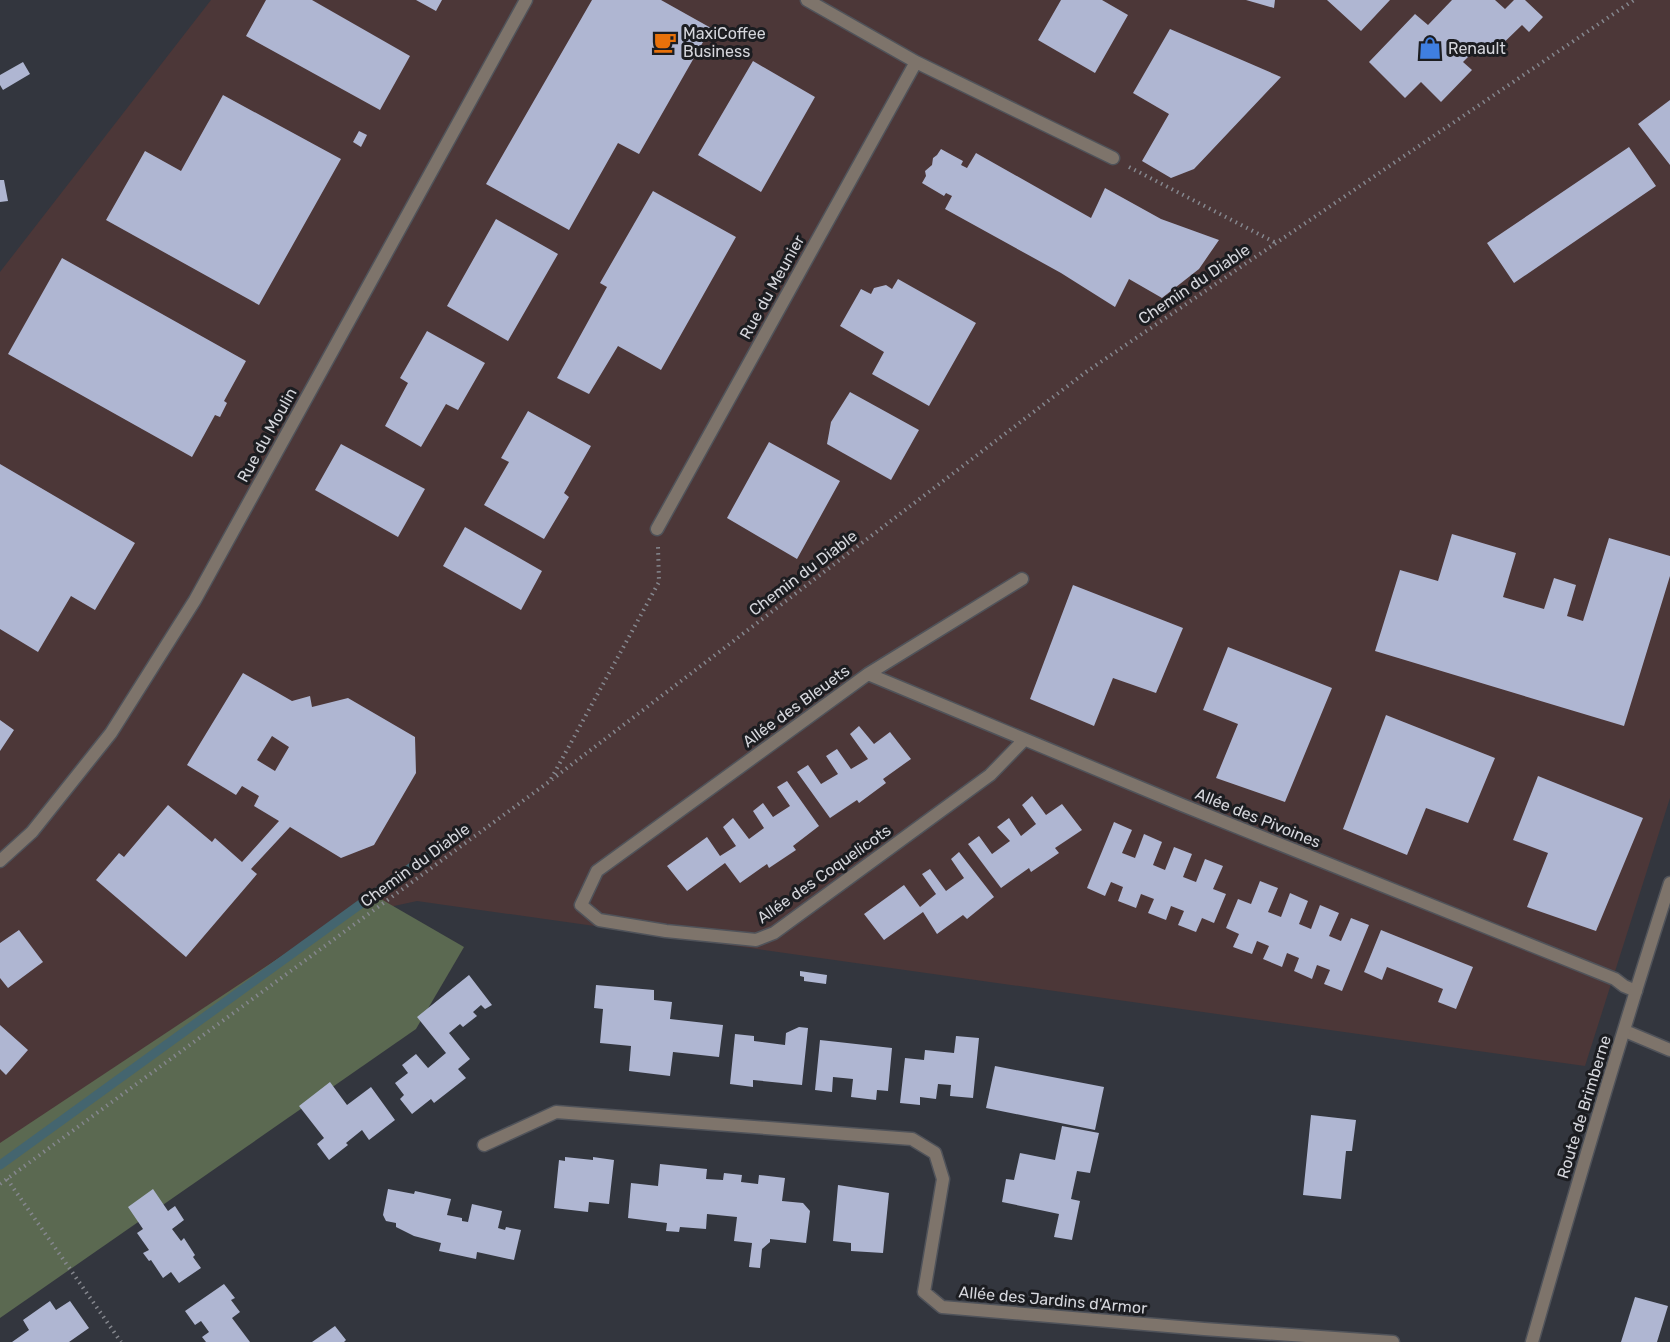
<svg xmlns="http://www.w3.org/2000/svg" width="1670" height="1342" viewBox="0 0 1670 1342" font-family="Rubik,sans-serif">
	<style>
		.industrial { fill: #4c3738 }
		.forest { fill: #5b6951 }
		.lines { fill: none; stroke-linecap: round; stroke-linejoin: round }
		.stream { stroke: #44656f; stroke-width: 9 }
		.building { fill: #afb6d2; fill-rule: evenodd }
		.minor-casing { stroke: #50535a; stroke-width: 15 }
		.tertiary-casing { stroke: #50535a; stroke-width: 15 }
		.path { stroke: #85878e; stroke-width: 4; stroke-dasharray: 1.5 4.5; stroke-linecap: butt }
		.minor { stroke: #7e746b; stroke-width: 12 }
		.tertiary { stroke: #7e746b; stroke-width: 12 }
		.labels { text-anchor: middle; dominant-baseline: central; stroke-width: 6; stroke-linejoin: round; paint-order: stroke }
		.poi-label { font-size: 16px; fill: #d5d6dc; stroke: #1c1d21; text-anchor: start }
		.street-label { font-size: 16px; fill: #d5d6dc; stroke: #1c1d21 }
	</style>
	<rect width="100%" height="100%" fill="#33363e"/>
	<path class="industrial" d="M211,0H1670V798L1585,1066L417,901L339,918L0,1161V272Z"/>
	<path class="forest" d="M374,895L464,947L416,1029L0,1318V1143Z"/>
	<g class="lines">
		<path class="stream" d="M0,1165L427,856"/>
	</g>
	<path class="building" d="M266,0H312L410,56L380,110L246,36Z
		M416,0H442L436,11Z
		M592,0H661L711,28L639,154L618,143L569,230L486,184Z
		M1061,0H1102L1128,15L1095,73L1038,40Z
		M1246,0H1275L1274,8Z
		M1327,0H1390L1361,31Z
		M1452,0H1495L1505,9L1514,0H1525L1543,17L1529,32L1522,25L1490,56L1479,46L1463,62L1472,70L1441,102L1421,82L1405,98L1369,62L1415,14L1428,25Z
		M1170,29L1281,77L1194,169L1171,178L1142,161L1169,114L1133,93Z
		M753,61L815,97L761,192L698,155Z
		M23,62L30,74L3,90L0,85V75Z
		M223,95L341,159L259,305L106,220L145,151L181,171Z
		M1670,100V165L1638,124Z
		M359,131L367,135L361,147L353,142Z
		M1629,147L1656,186L1514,283L1487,243Z
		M941,149L963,161L961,165L967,168L976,153L1091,218L1105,188L1161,219L1219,240L1199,269L1162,298L1129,279L1115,307L1061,273L945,209L952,196L946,193L944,196L922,183L926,176L925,171L932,165L933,158L937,155Z
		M0,180H4L8,201L0,202Z
		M653,191L736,237L661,370L618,346L589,394L557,378L607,287L600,283Z
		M496,219L558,254L508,341L447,306Z
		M62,258L246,361L224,401L227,403L220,417L215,415L192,457L8,354Z
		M898,279L976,323L929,406L872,374L884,352L840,326L861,289L871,294L874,288L886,285L892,289Z
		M427,331L485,363L458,410L446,404L421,447L385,426L408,383L400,378Z
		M850,392L919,430L891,480L827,444L831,422Z
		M528,411L591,446L564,493L569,497L544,539L484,505L509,462L501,458Z
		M769,442L840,481L797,559L727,518Z
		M341,444L425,489L398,537L315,490Z
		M0,464L135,543L95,610L71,596L38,652L0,629Z
		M465,527L542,571L521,610L443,566Z
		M1452,534L1516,553L1503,597L1544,609L1554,578L1576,585L1567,616L1583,621L1609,538L1670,556V576L1624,726L1375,651L1400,570L1438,581Z
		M1073,585L1183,628L1156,693L1113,678L1094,726L1030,699Z
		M1228,647L1332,688L1285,802L1216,778L1238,724L1203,710Z
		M243,673L292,701L310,696L312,707L348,698L415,737L416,773L374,845L341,858L290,827L251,869L257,874L186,957L96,880L119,853L124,857L168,805L212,842L215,838L242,862L279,821L254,806L259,796L242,786L236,795L187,765ZM272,736L289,747L275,771L257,760Z
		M1386,715L1495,758L1468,823L1426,808L1407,855L1343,829Z
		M0,720L14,730L0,751Z
		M859,726L874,744L890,732L911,759L883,779L886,783L859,803L857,800L830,818L797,772L808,765L821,784L838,774L826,756L837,749L851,769L868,759L850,734Z
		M1538,776L1643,818L1596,931L1527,907L1548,853L1513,840Z
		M787,781L819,826L793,846L796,850L769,868L767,864L740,883L725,863L687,891L667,866L707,837L720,856L736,846L723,827L733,818L749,839L764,828L753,811L763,803L773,817L790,806L777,787Z
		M1032,796L1046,815L1062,804L1082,830L1055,848L1059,853L1031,872L1029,868L1001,888L968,844L979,836L992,854L1010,841L997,827L1009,818L1021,836L1036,824L1022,805Z
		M1114,822L1132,830L1122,853L1135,858L1144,834L1162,842L1153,865L1165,870L1174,847L1192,854L1183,877L1196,882L1205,859L1223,866L1213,889L1226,894L1214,923L1202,918L1196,932L1178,925L1184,911L1171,906L1166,920L1148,913L1154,899L1141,894L1136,908L1118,901L1123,887L1111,882L1105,896L1087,888Z
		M959,852L994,897L967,919L963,915L937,934L923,912L884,940L864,914L904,885L920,907L936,894L922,874L930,869L946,891L964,878L951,859Z
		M1260,881L1278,888L1268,912L1281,917L1290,893L1308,901L1299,924L1311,929L1320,905L1339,913L1329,936L1341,941L1351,918L1369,925L1342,991L1324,984L1330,970L1317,965L1312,979L1294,971L1299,958L1287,953L1282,967L1263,959L1269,946L1257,941L1252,954L1233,947L1239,934L1226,928L1238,899L1251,904Z
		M19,930L43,962L8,988L0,978V943Z
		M1381,930L1473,967L1456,1009L1438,1002L1443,989L1387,967L1382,980L1364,972Z
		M800,971L827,975L826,984L804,981V977L800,976Z
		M469,975L492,1005L485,1009L481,1005L473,1012L477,1016L463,1027L460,1024L449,1033L470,1059L458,1069L466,1078L434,1103L431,1099L412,1114L400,1099L404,1095L395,1083L408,1073L402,1065L416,1054L428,1068L446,1053L417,1017Z
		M596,985L654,990V1000L672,1002L670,1019L723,1025L719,1057L673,1052L670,1076L629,1071L631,1046L600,1043L603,1009L594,1008Z
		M0,1025L28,1050L6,1075L0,1069Z
		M799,1027L808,1028L802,1085L753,1080V1087L730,1084L735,1034L754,1036V1041L785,1045L786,1033Z
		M956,1036L979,1038L973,1098L950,1096L951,1085L938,1084L936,1099L920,1097V1105L900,1103L905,1058L924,1060L925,1050L954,1053Z
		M820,1040L892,1048L888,1091L877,1090L876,1100L851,1097L853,1079L833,1077L832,1092L815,1090Z
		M995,1066L1104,1087L1095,1130L986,1108Z
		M330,1082L347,1105L371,1087L395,1120L369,1140L362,1130L346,1143L348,1145L329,1160L317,1144L324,1138L299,1106Z
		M1311,1115L1356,1120L1352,1151H1346L1341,1199L1303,1195Z
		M1062,1126L1099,1133L1090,1173L1077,1171L1071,1199L1080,1201L1072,1240L1054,1237L1059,1214L1002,1202L1006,1179L1014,1180L1020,1153L1055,1160Z
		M565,1157L593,1160V1157L614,1160L609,1204L589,1202L588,1212L554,1208L559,1160L565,1161Z
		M660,1164L707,1169L706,1179L723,1180L724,1173L742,1175L741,1182L758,1184L759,1175L785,1178L782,1201L803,1203L810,1211L806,1243L770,1239V1242L762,1249L760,1268L749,1267L752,1243L734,1241L737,1217L707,1214L706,1229L680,1227L679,1232L666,1231L667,1223L628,1218L631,1183L658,1186Z
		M838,1185L889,1193L883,1253L851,1251V1243L833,1241Z
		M153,1189L168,1211L175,1206L184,1220L172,1229L181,1241L184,1238L195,1255L193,1257L201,1268L179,1283L171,1272L163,1278L151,1260L149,1261L143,1253L149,1250L137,1233L143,1229L128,1207Z
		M388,1189L414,1194L415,1191L451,1199L447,1215L462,1218V1221L468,1222L472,1204L502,1211L498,1228L505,1230L506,1227L521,1230L514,1260L477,1252L476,1259L439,1251L441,1243L414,1236L396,1227V1223L386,1221L383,1215Z
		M224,1284L235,1298L231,1300L240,1312L232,1318L250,1342H206L202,1337L209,1332L201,1321L195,1325L185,1311Z
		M1635,1297L1668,1306L1657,1342H1621Z
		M50,1301L56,1310L70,1301L89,1328L69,1342H12L29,1330L23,1320Z
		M335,1326L346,1340L344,1342H312Z"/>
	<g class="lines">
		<g class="minor-casing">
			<path id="minor" d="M916,62L1113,158
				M657,529L916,62L807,0
				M1022,579L868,674L597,871L581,905L599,920L666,931L756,940L774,933L990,775L1024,740
				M868,674L1182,805L1615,979L1624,986L1636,991
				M0,861L32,832L111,733L195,600L526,0
				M1625,1031L1670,1050
				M484,1145L556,1112L912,1139L935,1153L943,1179L924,1292L942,1307L1204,1329L1393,1342"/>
		</g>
		<g class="tertiary-casing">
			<path id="tertiary" d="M1532,1342C1576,1188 1621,1035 1670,883"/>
		</g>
		<path class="path" d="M1129,167L1276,243
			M551,779L659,582L658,547
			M7,1179L121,1342
			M0,1184L550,781L1086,372L1634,0"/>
		<use href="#minor" class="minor"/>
		<use href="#tertiary" class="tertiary"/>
	</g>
	<defs>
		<g id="cafe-bare" transform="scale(1.8)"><path d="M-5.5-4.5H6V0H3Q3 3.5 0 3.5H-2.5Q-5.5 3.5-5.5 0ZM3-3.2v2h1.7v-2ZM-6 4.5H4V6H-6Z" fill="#e8710a" stroke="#1c1d21" stroke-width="2.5" paint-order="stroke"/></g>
		<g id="shop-bare" transform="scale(1.8)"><path d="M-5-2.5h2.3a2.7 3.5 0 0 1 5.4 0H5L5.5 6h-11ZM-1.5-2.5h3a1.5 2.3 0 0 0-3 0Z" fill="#3f7fe0" stroke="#1c1d21" stroke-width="2.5" paint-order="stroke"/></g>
	</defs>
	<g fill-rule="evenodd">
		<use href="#cafe-bare" x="665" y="42"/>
		<use href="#shop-bare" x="1430" y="48"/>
	</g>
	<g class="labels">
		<g class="poi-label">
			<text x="683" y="33">MaxiCoffee<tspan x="683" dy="18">Business</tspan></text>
			<text x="1448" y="48">Renault</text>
		</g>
		<g class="street-label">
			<text transform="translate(1194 284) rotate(-34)">Chemin du Diable</text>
			<text transform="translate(772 287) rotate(-61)">Rue du Meunier</text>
			<text transform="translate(267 435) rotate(-61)">Rue du Moulin</text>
			<text transform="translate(803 573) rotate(-37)">Chemin du Diable</text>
			<text transform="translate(796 706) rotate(-36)">Allée des Bleuets</text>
			<text transform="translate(1258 818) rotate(22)">Allée des Pivoines</text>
			<text transform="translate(415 865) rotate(-36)">Chemin du Diable</text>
			<text transform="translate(824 874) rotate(-35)">Allée des Coquelicots</text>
			<text transform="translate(1584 1107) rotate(-73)">Route de Brimberne</text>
			<text transform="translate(1053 1300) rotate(5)">Allée des Jardins d'Armor</text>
		</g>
	</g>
</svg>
